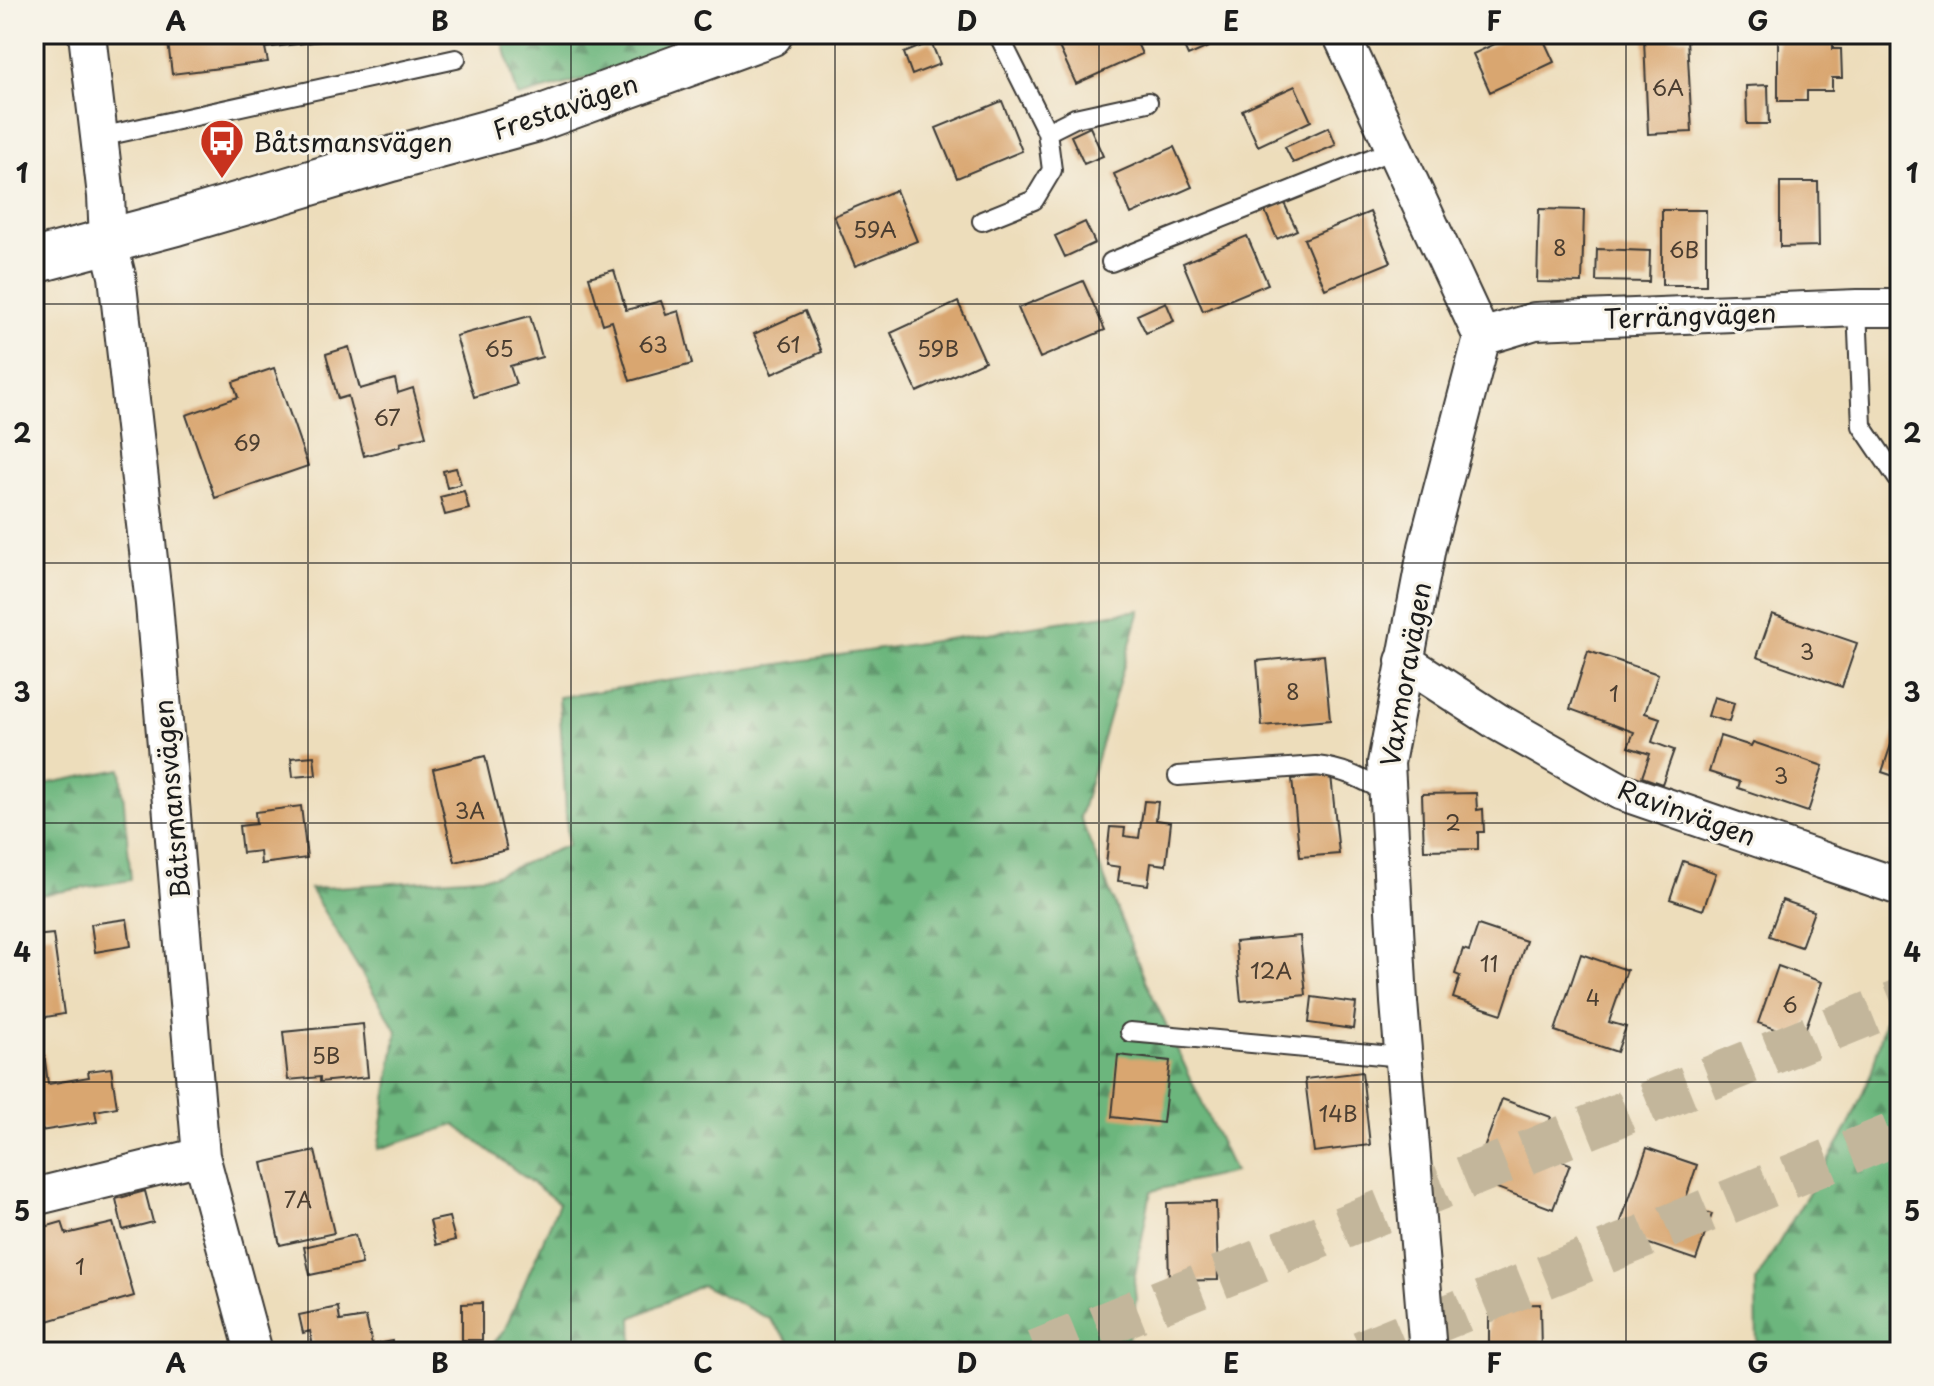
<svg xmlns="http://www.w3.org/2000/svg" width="1934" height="1386" viewBox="0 0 1934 1386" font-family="'Playpen Sans',sans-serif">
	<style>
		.forest { fill: url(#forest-firs); stroke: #44694c; stroke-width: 2 }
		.building { fill: #d9a670 }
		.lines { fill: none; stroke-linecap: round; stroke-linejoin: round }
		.highway-tunnel { stroke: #c3b69b; stroke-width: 44; stroke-dasharray: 44 22; stroke-linecap: butt }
		.lane-casing { stroke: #3b3934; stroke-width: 22 }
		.street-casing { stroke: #3b3934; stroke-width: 40 }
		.secondary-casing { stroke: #3b3934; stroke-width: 48 }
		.lane { stroke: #fff; stroke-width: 18 }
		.street { stroke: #fff; stroke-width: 36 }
		.secondary { stroke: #fff; stroke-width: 44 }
		.grid { fill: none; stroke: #1c1c1c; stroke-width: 2; stroke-opacity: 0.55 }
		.labels { text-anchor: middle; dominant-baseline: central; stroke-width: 6; stroke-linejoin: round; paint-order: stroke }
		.number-label { font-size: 22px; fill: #4b3e31 }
		.street-label { font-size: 26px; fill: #1c1c1c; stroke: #f7f3e8 }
		.poi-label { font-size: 26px; fill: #1c1c1c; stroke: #f7f3e8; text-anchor: start }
		.neatline { fill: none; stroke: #1c1c1c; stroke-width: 3 }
		.grid-label { font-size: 26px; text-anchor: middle; font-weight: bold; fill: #1c1c1c }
	</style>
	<defs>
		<pattern id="forest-firs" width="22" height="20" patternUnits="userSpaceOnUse" patternTransform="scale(2)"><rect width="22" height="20" fill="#6cb67d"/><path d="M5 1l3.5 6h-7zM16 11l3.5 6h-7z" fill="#589366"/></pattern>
	</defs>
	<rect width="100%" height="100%" fill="#f7f3e8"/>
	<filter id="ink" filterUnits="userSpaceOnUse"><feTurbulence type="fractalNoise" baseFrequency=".0125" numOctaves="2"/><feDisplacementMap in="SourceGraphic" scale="16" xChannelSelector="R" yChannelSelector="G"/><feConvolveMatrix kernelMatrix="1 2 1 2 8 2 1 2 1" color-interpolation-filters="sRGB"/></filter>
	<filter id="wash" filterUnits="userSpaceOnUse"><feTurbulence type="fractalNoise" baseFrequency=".006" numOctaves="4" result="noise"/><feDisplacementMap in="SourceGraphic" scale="32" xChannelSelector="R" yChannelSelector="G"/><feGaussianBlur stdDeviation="1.8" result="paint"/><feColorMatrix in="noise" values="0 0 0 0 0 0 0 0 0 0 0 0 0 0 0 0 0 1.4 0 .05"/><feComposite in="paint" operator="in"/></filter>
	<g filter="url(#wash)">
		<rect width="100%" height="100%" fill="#edddbb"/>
		<path class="forest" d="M501,34H728L673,55L518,97Z
			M1140,610L1080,817L1146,982L1234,1172L1151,1191L1134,1280L1136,1300L1125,1352H798L770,1319L702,1285L632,1318L633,1352H486L504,1331L559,1203L455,1125L378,1149L397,1031L310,889L493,876L568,845L559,697Z
			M121,769L131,880L34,896V786Z
			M1900,962V1352H1757L1756,1281L1849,1125L1872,1071Z"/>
		<g id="blocks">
			<path class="building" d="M167,34H361L362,36L265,48L268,62L172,74Z
				M1053,34H1133L1142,54L1076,84Z
				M1178,34H1221L1224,40L1188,56Z
				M1516,34H1541L1554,62L1490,92L1473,54Z
				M1801,34H1833V49H1841L1842,78H1832V91H1807V101H1778V38L1801,37Z
				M1687,38L1692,132L1648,134L1644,39Z
				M931,42L940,64L912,75L904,53Z
				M1768,85L1769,124H1747L1746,86Z
				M1295,86L1311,121L1258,146L1242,110Z
				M1002,101L1022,151L957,178L936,128Z
				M1090,127L1103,156L1084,164L1071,136Z
				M1329,127L1336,145L1293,163L1285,147Z
				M1174,147L1192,187L1131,214L1114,174Z
				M1780,182H1818L1819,246L1780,247Z
				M896,190L917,241L855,266L834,216Z
				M1284,203L1297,230L1277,239L1265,211Z
				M1539,209L1584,210L1582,283L1537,282Z
				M1662,210H1706V285H1662Z
				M1370,212L1391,262L1325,289L1304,239Z
				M1085,222L1095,243L1065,257L1055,236Z
				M1247,236L1268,284L1203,311L1183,263Z
				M1597,249L1650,251L1649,282L1596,281Z
				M614,270L626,310L661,301L666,315L679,311L692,364L630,381L612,321L603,324L589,277Z
				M1083,281L1105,330L1040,358L1018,308Z
				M958,302L985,361L917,392L891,333Z
				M1166,302L1174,321L1146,333L1137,315Z
				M805,311L822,352L772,374L754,334Z
				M530,316L542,357L510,366L516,384L474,397L456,336Z
				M349,347L360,389L395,379L398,393L413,388L426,436L400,443L401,446L364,456L348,396L338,399L326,354Z
				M274,368L308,466L215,498L186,415L238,397L233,382Z
				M456,468L461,484L447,488L443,471Z
				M464,491L469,509L445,515L440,497Z
				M1772,614L1857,643L1842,687L1757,657Z
				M1588,651L1658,674L1645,713L1660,718L1652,742L1674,750L1662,784L1642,777L1650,754L1628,747L1634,732L1570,709Z
				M1324,655L1330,720L1262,726L1257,661Z
				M1714,697L1734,703L1729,722L1708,716Z
				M1899,720H1900V778L1882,772Z
				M1720,736L1751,746L1753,742L1823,766L1808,812L1738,788L1740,782L1709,772Z
				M314,756L316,775L293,777L291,758Z
				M485,756L507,850L455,862L433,769Z
				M1331,775L1339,854L1300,857L1292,779Z
				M1476,793L1477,810L1483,809L1484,832H1478V849L1424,850L1422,794Z
				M1144,801L1158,802L1156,820L1171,822L1166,865L1151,863L1148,885L1118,881L1120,867L1106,865L1110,827L1125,828L1124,836L1139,838Z
				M301,806L307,858L261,864L260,851L242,853L239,826L256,824L255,812Z
				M1683,861L1716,873L1703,910L1670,899Z
				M1782,900L1814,911L1801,947L1769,936Z
				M127,919L131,946L95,952L91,924Z
				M1478,925L1526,941L1502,1014L1453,998L1460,976L1455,974L1463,949L1469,951Z
				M53,934L64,1014L34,1019V936Z
				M1300,936L1306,995L1241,1001L1235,942Z
				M1581,954L1627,970L1609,1022L1626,1027L1617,1052L1555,1031Z
				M1778,966L1822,982L1802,1039L1758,1023Z
				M1312,997L1356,1003L1353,1029L1309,1023Z
				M363,1024L368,1077L320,1082V1077L288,1080L283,1032Z
				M44,1053L48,1084L89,1077L88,1071L111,1068L117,1107L95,1111L97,1122L34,1132V1055Z
				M1118,1055L1170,1061L1163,1123L1112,1117Z
				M1362,1072L1370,1145L1314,1152L1305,1079Z
				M1502,1099L1551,1117L1538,1152L1570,1164L1553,1209L1473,1179Z
				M1647,1148L1697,1165L1684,1204L1712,1214L1696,1260L1617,1233Z
				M315,1151L334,1233L280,1245L262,1163Z
				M145,1191L153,1222L123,1230L116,1199Z
				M1216,1202L1218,1280L1169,1281L1167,1203Z
				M449,1217L455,1240L436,1245L430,1221Z
				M62,1222L66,1234L113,1223L134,1296L34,1325V1230Z
				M355,1235L362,1264L310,1275L304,1247Z
				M482,1303V1340H462V1304Z
				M1540,1304L1541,1352H1489V1305Z
				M338,1307L340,1321L366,1317L372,1345L392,1341L395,1352H314L310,1331L303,1333L299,1315Z
				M1371,1345L1372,1352H1324V1346Z"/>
		</g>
	</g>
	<g filter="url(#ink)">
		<use href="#blocks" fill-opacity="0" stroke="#3b3934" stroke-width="2"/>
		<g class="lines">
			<path class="highway-tunnel" d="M1036,1352L1900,1001
				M1361,1352L1900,1132"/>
			<g class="lane-casing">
				<path id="lane" d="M998,34L1047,132L1075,118L1148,102
					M100,137L456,59
					M982,221L1034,200L1052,170L1047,132
					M1111,262L1395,149
					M1857,308L1862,426L1900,482
					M1178,776L1316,766C1345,769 1363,780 1388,793
					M1130,1032L1403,1057"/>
			</g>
			<g class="street-casing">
				<path id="street" d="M87,34L106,196L108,240L117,276L154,604L201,1156L254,1352
					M1341,34L1482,337L1427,547L1386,763L1399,1002L1428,1352
					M1482,337L1535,321L1857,308H1900
					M1404,661L1498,722L1620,791L1900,887
					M34,1197L201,1156"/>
			</g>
			<g class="secondary-casing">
				<path id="secondary" d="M34,261L176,223L391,159L534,120L770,34"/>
			</g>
			<use href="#lane" class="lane"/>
			<use href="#street" class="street"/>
			<use href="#secondary" class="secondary"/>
		</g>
	</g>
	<path class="grid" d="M308,34V1352M571,34V1352M835,34V1352M1099,34V1352M1363,34V1352M1626,34V1352M34,304H1900M34,563H1900M34,823H1900M34,1082H1900"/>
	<defs>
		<g id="bus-pin" transform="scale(2.3)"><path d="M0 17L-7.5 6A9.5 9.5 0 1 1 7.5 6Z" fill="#c8321e" stroke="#f7f3e8"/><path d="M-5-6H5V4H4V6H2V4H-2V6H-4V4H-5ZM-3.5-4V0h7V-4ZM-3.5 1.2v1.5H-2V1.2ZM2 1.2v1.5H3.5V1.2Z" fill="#fff"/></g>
	</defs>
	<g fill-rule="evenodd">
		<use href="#bus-pin" x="222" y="141"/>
	</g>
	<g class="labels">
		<g class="number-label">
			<text x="1668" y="86">6A</text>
			<text x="875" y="228">59A</text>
			<text x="1560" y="246">8</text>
			<text x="1684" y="248">6B</text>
			<text x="653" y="343">63</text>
			<text x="788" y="343">61</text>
			<text x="499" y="347">65</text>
			<text x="938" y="347">59B</text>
			<text x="387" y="416">67</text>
			<text x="247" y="441">69</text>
			<text x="1807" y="650">3</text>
			<text x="1293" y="690">8</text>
			<text x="1614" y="692">1</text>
			<text x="1781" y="774">3</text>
			<text x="470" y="809">3A</text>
			<text x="1453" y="821">2</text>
			<text x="1489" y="962">11</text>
			<text x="1271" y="969">12A</text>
			<text x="1593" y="996">4</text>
			<text x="1790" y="1003">6</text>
			<text x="326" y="1054">5B</text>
			<text x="1338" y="1112">14B</text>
			<text x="298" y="1198">7A</text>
			<text x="80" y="1265">1</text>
		</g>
		<g class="street-label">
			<text transform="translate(565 106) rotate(-19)">Frestavägen</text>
			<text transform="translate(1690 315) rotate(-2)">Terrängvägen</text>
			<text transform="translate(1405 674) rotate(-80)">Vaxmoravägen</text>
			<text transform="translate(171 799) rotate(-95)">Båtsmansvägen</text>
			<text transform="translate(1687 812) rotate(20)">Ravinvägen</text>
		</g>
		<g class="poi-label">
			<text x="253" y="141">Båtsmansvägen</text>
		</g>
	</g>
	<rect width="1934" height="1386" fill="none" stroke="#f7f3e8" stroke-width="88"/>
	<rect x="44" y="44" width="1846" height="1298" class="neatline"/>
	<g class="grid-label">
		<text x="176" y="31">A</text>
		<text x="440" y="31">B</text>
		<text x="703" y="31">C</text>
		<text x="967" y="31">D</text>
		<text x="1231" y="31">E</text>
		<text x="1494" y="31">F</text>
		<text x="1758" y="31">G</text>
		<text x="22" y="183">1</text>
		<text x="1912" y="183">1</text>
		<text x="22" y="443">2</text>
		<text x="1912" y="443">2</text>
		<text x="22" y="702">3</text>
		<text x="1912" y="702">3</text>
		<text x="22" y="962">4</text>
		<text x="1912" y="962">4</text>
		<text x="22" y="1221">5</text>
		<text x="1912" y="1221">5</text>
		<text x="176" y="1373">A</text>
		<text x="440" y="1373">B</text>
		<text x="703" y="1373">C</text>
		<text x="967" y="1373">D</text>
		<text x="1231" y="1373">E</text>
		<text x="1494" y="1373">F</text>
		<text x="1758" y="1373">G</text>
	</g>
</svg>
